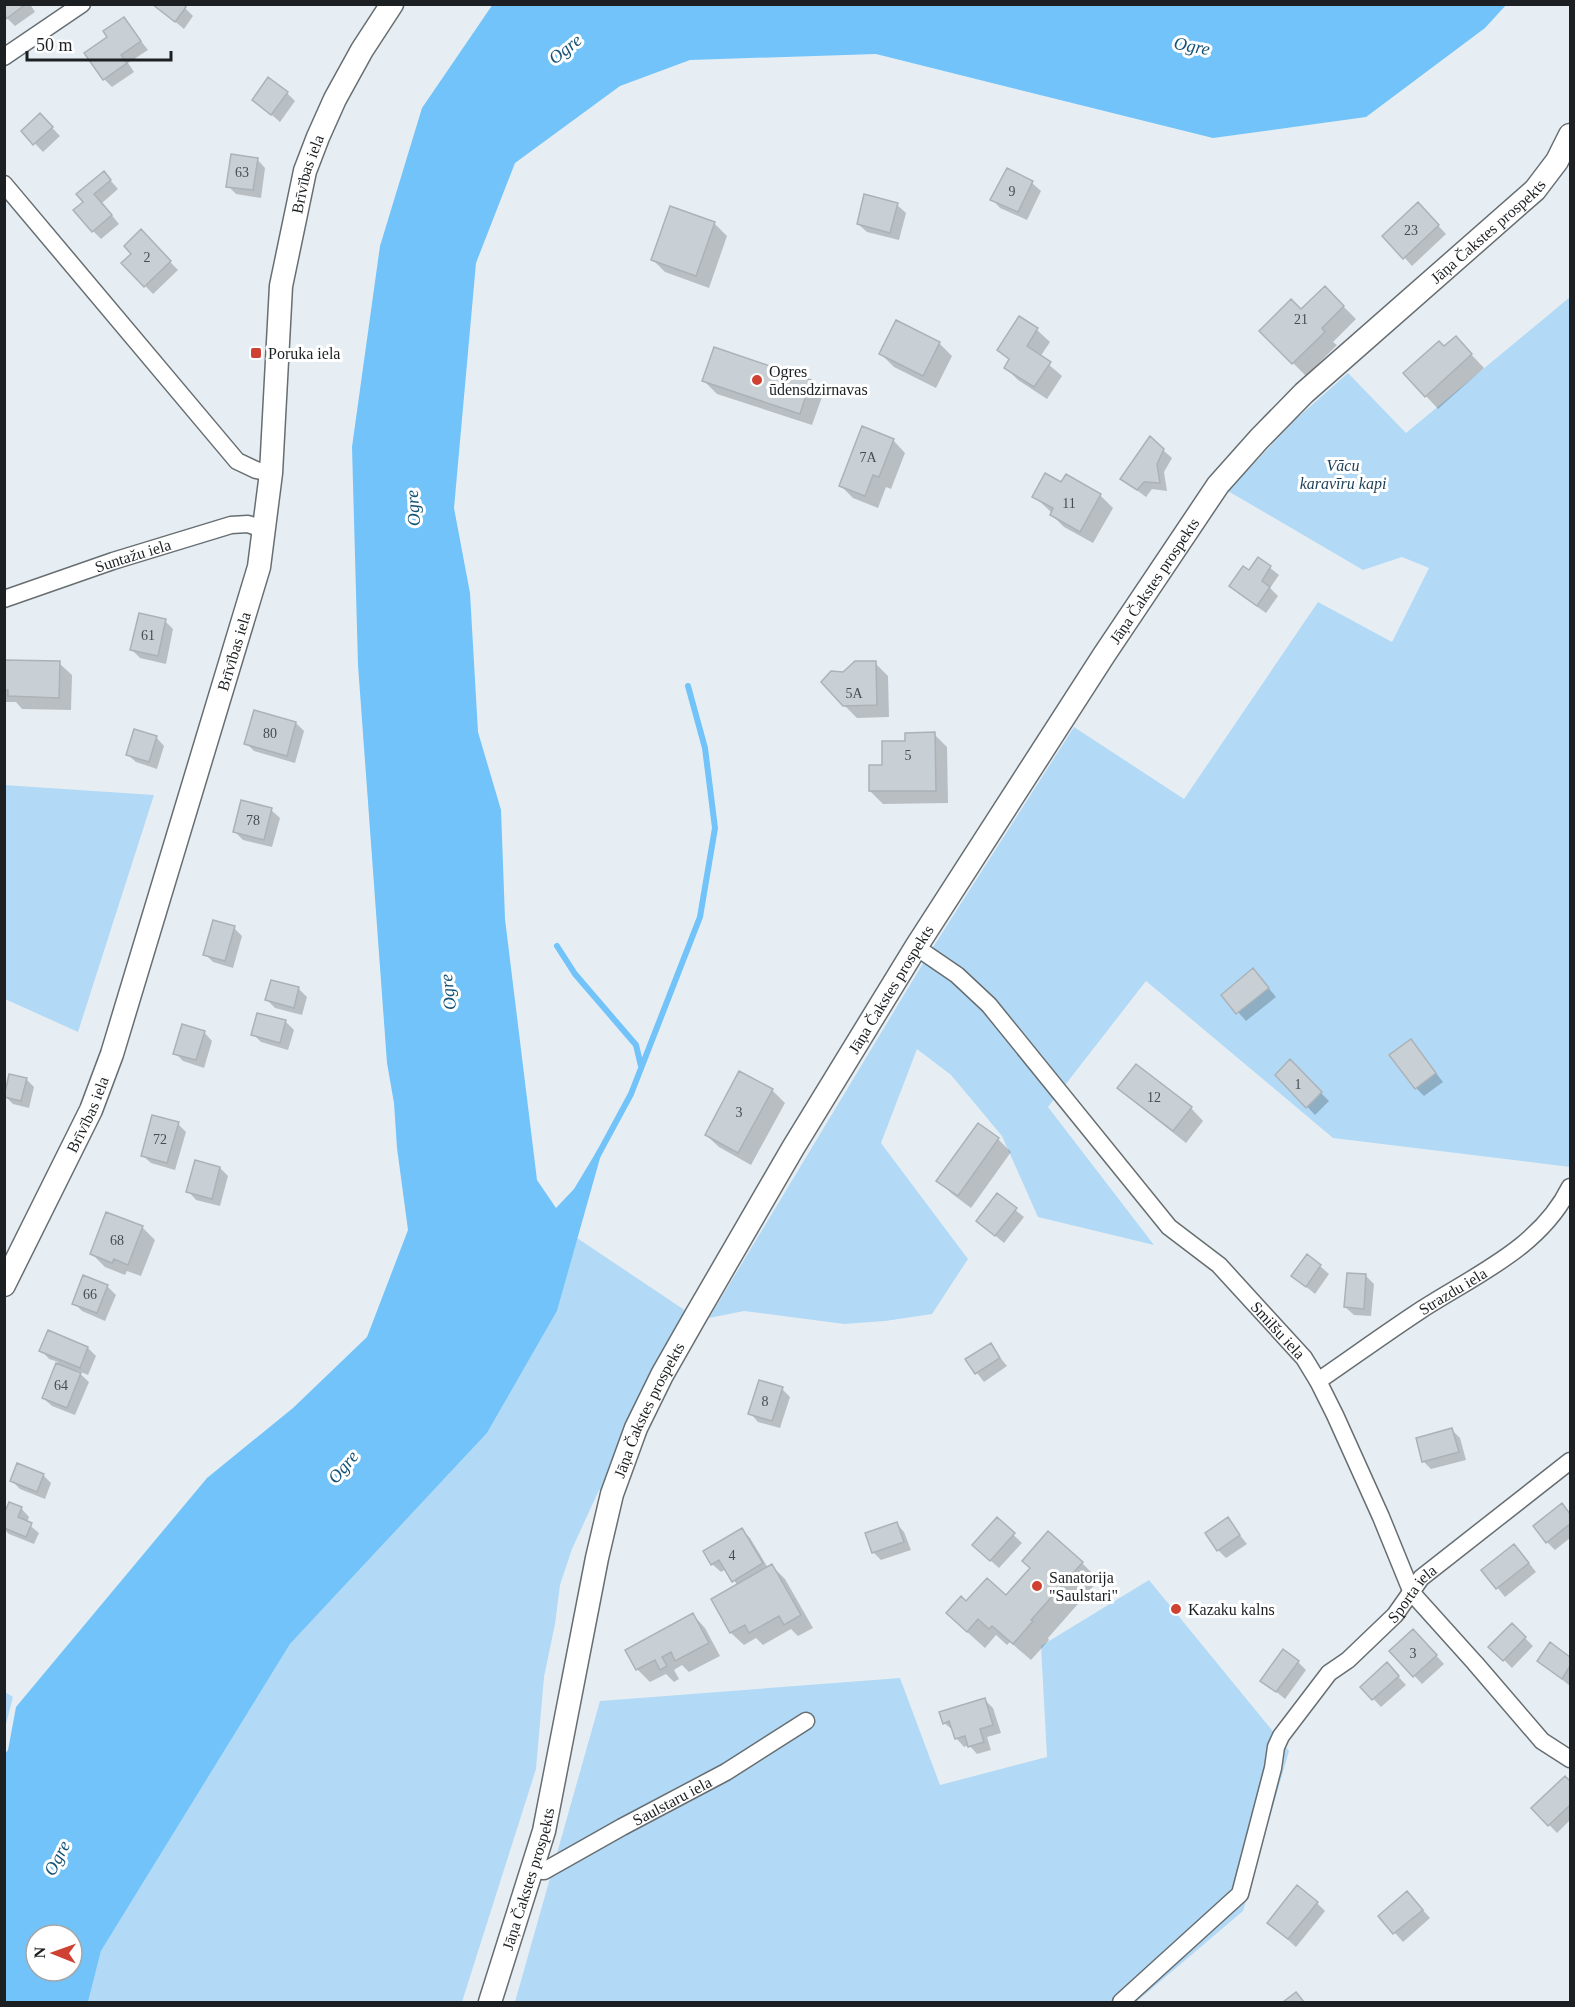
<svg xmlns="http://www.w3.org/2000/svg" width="1575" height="2007" viewBox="0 0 1575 2007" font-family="Georgia,serif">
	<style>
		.green { fill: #b2daf6 }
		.water { fill: #71c3f9; fill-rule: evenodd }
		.shadow { fill: #0003 }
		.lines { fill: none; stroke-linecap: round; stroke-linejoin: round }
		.stream { stroke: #71c3f9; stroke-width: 6 }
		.building { fill: #c8d0d5; stroke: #abb2b8; stroke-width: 1.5 }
		.street-casing { stroke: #676e72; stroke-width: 19 }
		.secondary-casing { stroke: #676e72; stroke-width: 25 }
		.street { stroke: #fff; stroke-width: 16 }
		.secondary { stroke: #fff; stroke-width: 22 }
		.poi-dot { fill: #cf4233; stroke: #fff; stroke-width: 2 }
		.labels { text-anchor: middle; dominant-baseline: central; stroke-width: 6; stroke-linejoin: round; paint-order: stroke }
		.number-label { font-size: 14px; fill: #484c4f }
		.street-label { font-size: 16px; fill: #1d2022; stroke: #fff }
		.poi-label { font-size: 16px; fill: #1d2022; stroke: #fff; text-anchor: start }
		.park-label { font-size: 16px; font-style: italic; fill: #1c3f56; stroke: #fff }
		.water-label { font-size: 18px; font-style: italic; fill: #155376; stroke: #fff }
	</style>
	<rect width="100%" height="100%" fill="#e7eef3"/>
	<path class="green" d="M1570,297V1167L1333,1138L1146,981L1048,1107L1154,1245L1038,1217L1002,1136L951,1075L917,1049L881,1143L968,1259L932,1314L885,1321L844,1324L744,1311L709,1318L928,955L1074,727L1184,799L1318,602L1392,642L1429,568L1402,557L1363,570L1228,491L1296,419L1348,373L1406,433Z
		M4,785L154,795L78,1032L5,999Z
		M577,1238L695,1317L612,1494L599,1490L572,1549L560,1585L555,1624L544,1677L536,1769L462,2002H88L101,1951L290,1644L487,1433L557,1311Z
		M1149,1580L1289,1751L1243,1911L1136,2002H515L600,1701L900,1678L940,1785L1047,1757L1041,1646Z
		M5,1692L13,1697L5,1728Z"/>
	<path class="water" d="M493,4L1506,5L1485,28L1366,117L1213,138L876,54L690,60L620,86L515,163L476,263L454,508L470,593L478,732L501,810L505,919L537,1180L556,1208L574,1189L598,1149L602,1151L557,1311L487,1433L290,1644L101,1951L88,2002H5L4,1755L8,1750L16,1707L207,1478L293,1408L367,1337L408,1230L397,1148L394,1103L387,1063L358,665L352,447L380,246L422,108ZM36,1935H72V1971H36Z"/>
	<path class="shadow" d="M4,4H30L35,12L15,26L4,15Z
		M154,4L185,8L193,16L184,29Z
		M124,19L148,50L128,63L134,72L112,87L104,79L109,37Z
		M287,93L295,101L280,122L254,100Z
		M40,115L60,136L43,152L23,131Z
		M257,159L265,168L261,198L236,194L228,186Z
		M1008,170L1032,183L1041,191L1027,220L1000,208L992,199Z
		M104,173L118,189L102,203L119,224L101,239L93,231L85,202Z
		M1418,204L1446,234L1412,266L1404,257Z
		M897,205L906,213L899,240L867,232L858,224Z
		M714,223L727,236L709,288L665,272L653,260Z
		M141,232L178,270L153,294L123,263L133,254Z
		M1325,288L1356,319L1333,342L1337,345L1306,376L1261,331L1301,311Z
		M1037,330L1050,342L1040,357L1062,376L1047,399L1018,380L1006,368L1010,361L999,350Z
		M939,343L952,356L936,388L894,367L881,354Z
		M1468,351L1484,368L1438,409L1426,396Z
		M704,381H810L823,394L812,425L717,394Z
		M893,440L905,453L891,489L886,487L878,508L853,498L840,485Z
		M1163,450L1172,458L1164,472L1167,491L1152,489L1146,497L1122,479Z
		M1062,484L1100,495L1113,508L1093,543L1064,527L1051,514L1052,513L1034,496Z
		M1259,559L1279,575L1270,588L1278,596L1266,613L1239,594L1231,586L1250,572Z
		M165,621L173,629L166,664L140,658L132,650Z
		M4,662L59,663L72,675L71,710L22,709L16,702H4Z
		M875,663L888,676L889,717L857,718L844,705V673Z
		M296,723L304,731L295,763L254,751L246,743Z
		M934,734L947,747L948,803L883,804L870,791L883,766L907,742Z
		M156,737L164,746L157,769L136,762L127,754Z
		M271,810L280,818L272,847L243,840L235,832Z
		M234,928L242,936L233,968L213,962L205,954Z
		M1261,979L1276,997L1246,1021L1223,995Z
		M298,988L307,997L302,1015L275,1008L267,1000Z
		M258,1014L286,1022L294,1030L288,1050L261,1042L253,1034Z
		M204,1032L212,1041L204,1068L183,1061L175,1053Z
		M1411,1041L1443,1082L1424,1096L1416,1088Z
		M1290,1062L1329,1101L1315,1115L1277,1075Z
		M26,1079L34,1087L29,1108L13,1104L5,1096Z
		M1119,1088L1191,1108L1203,1121L1186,1143L1132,1100Z
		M772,1090L785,1103L751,1165L719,1147L706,1135Z
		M178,1124L186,1132L175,1170L151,1163L142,1155Z
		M978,1125L998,1139L1011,1152L971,1208L951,1193L938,1180Z
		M220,1168L228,1176L220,1206L196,1200L188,1191Z
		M997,1195L1024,1217L1004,1243L978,1221Z
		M142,1227L155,1240L141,1276L127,1271L125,1275L105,1267L92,1254Z
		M1320,1266L1329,1274L1315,1294L1293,1276Z
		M1366,1276L1374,1284L1371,1316L1354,1315L1345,1307Z
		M107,1286L116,1295L105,1321L82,1311L74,1303Z
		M49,1332L88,1348L96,1356L88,1375L76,1370L89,1382L75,1415L52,1406L43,1398L58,1362L49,1359L41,1350Z
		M990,1345L1007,1366L984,1382L967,1360Z
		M782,1389L790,1397L780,1428L758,1422L750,1413Z
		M1452,1430L1460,1438L1466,1460L1431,1469L1423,1461Z
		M43,1475L51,1483L45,1499L20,1489L11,1480Z
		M1562,1505L1570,1513V1538L1555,1550L1547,1542Z
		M21,1508L29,1517L27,1523L39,1533L34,1544L9,1534L4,1529V1518Z
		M997,1519L1022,1543L999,1568L982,1553Z
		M1227,1519L1247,1544L1226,1558L1218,1550Z
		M896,1523L904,1532L911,1550L881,1560L873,1552Z
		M742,1530L750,1538L768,1568L772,1566L785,1579L813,1628L798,1636L791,1629L763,1645L756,1638L744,1645L731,1633L713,1600L738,1586L726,1569L721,1572L712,1564Z
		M1522,1554L1536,1572L1505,1597L1483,1570Z
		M1082,1563L1099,1580L1048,1638L1049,1640L1031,1660L1010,1642L1007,1645L996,1635L985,1648L965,1630L966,1603L1006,1597Z
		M693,1615L705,1628L720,1656L689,1672L682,1665L674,1670L679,1679L674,1682L666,1674L650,1682L637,1669Z
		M1512,1625L1533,1646L1512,1668L1491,1647Z
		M1421,1639L1444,1664L1422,1684L1391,1651Z
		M1550,1644L1570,1659V1686L1539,1661Z
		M1298,1662L1306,1670L1285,1699L1262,1680Z
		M1395,1673L1406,1685L1381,1707L1362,1687Z
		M984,1699L993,1708L1001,1733L987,1737L991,1750L977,1754L969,1745L964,1747L956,1738L954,1731L944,1723Z
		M1565,1778L1570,1783V1820L1557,1833L1533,1808Z
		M1415,1901L1430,1918L1403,1942L1380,1916Z
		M1317,1903L1325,1911L1296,1947L1269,1923Z"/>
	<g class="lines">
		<path class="stream" d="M557,946L575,974L636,1045L641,1066
			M597,1157L631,1094L700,917L715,828L705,748L688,686"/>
	</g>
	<path class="building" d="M4,4H26L6,19Z
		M152,4H183L186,7L175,22Z
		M124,17L141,41L121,55L127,63L103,80L84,53L107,37L103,31Z
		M268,77L288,92L271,115L252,100Z
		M40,113L53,127L33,145L21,131Z
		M231,154L258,158L253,190L226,187Z
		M1007,168L1033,181L1018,212L990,200Z
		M104,171L111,180L94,194L112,215L92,232L73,210L83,202L76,194Z
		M864,194L898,203L890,233L857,224Z
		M1418,202L1439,225L1403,259L1382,236Z
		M670,206L715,222L696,276L651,260Z
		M141,229L171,261L144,287L121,263L131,254L124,246Z
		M1325,286L1344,306L1322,328L1325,332L1292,364L1259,331L1291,299L1301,309Z
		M1019,316L1038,328L1027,346L1051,362L1034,387L1004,368L1009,359L997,350Z
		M896,320L940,342L923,376L879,354Z
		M1456,336L1472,354L1425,397L1403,373L1439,341L1444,346Z
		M714,347L811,380L800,414L702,381Z
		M862,426L894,439L879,477L873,475L865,496L839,486Z
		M1150,436L1164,449L1157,464L1160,483L1144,482L1137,490L1120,479Z
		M1045,473L1061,482L1066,474L1101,494L1080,532L1050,515L1053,508L1032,497Z
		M1258,557L1271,566L1262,581L1270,587L1257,606L1229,586L1243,566L1249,570Z
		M139,613L166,619L158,656L130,650Z
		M4,660L60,661L59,698L8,696V690H4Z
		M855,661H876L877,705L843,706L821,682L831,671L843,672Z
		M254,710L296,722L287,756L244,744Z
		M134,729L157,736L149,762L126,755Z
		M935,732L936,791H869V765H882V741H905V733Z
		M241,800L272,808L264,840L233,832Z
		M213,920L235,926L225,961L203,955Z
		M1253,968L1269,988L1236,1014L1221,995Z
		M271,980L299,987L294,1008L265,1000Z
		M257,1013L286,1020L280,1043L251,1035Z
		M182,1024L205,1031L196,1060L173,1054Z
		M1411,1039L1436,1073L1415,1089L1389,1055Z
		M1290,1059L1322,1092L1306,1108L1275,1075Z
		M1136,1064L1192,1107L1173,1131L1117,1088Z
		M739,1071L773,1089L738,1153L705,1135Z
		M9,1074L27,1078L21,1101L4,1097Z
		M152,1115L179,1122L167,1163L141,1156Z
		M978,1123L999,1138L958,1196L936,1181Z
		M195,1160L220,1167L212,1199L186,1192Z
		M997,1193L1017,1208L995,1236L976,1221Z
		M106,1212L143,1226L128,1265L114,1259L112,1263L90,1254Z
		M1307,1254L1321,1265L1306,1287L1291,1276Z
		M1347,1273L1366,1274L1364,1309L1344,1307Z
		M83,1275L108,1285L97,1313L72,1304Z
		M48,1330L88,1347L80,1368L39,1351Z
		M991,1343L1000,1358L975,1374L965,1359Z
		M56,1363L81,1373L67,1408L42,1398Z
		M759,1380L783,1387L772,1421L748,1414Z
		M1452,1428L1459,1452L1422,1462L1416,1438Z
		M17,1463L44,1474L37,1492L10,1481Z
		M9,1502L22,1507L18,1517L32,1523L26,1537L4,1528V1514Z
		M1562,1503L1570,1514V1524L1546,1543L1533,1526Z
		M997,1517L1015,1533L990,1561L972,1545Z
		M1228,1517L1240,1535L1217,1551L1205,1533Z
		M897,1522L904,1542L872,1553L865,1533Z
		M742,1528L763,1563L732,1582L719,1560L711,1565L703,1551Z
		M1048,1531L1083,1562L1031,1620L1033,1621L1013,1644L992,1626L989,1629L978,1619L967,1632L946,1613L961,1596L966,1601L987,1578L1006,1595L1030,1568L1022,1561Z
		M1514,1544L1529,1563L1496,1589L1481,1570Z
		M772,1564L801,1615L784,1625L779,1616L749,1633L745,1625L730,1633L711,1599Z
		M693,1613L709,1643L675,1661L671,1652L662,1657L667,1666L660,1670L655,1660L636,1670L625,1650Z
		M1512,1623L1526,1637L1503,1661L1488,1647Z
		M1413,1629L1437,1655L1413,1677L1389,1651Z
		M1550,1642L1570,1657V1666L1562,1679L1537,1661Z
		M1283,1649L1299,1661L1276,1692L1260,1681Z
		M1387,1662L1399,1676L1372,1700L1360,1687Z
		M985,1698L993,1725L980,1729L984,1742L968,1747L965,1736L955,1739L949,1721L943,1724L939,1712Z
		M1565,1776L1570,1781V1805L1548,1826L1531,1808Z
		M1297,1885L1318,1902L1288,1939L1267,1923Z
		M1407,1891L1423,1910L1393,1934L1378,1916Z
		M1296,1992L1304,2002H1283Z"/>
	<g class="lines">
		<g class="street-casing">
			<g id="street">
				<path d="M4,57L82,4"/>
				<path d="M4,184L237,461L256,470L271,473"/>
				<path id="s1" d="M4,599L113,561L231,525L248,524L265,530"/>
				<path id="s2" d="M916,947L957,975L989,1005L1169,1227L1219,1265L1304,1358L1318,1381L1335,1415L1381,1517L1412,1593L1475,1663L1542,1741L1570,1759"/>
				<path id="s3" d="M1318,1381C1353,1357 1386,1333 1421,1310C1475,1275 1540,1248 1570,1187"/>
				<path id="s4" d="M532,1870L544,1871L560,1862L622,1827L726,1772L806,1721"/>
				<path id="s5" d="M1121,2002L1240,1894L1273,1768L1276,1747L1281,1736L1329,1673L1348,1660L1395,1615L1421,1578L1570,1461"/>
			</g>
		</g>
		<g class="secondary-casing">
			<g id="secondary">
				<path id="s6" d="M4,1285L91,1110L112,1054L259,567L271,473L281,286L305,171L318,137L335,99L362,50L392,4"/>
				<path id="s7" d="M490,2002L544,1831L597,1558L612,1494L636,1428L662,1375L695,1317L793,1148L916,947L1104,655L1218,485L1259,439L1304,393L1535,190L1557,161L1570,135"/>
			</g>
		</g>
		<use href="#street" class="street"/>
		<use href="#secondary" class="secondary"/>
	</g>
	<g class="poi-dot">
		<rect x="250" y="347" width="12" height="12" rx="3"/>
		<circle cx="757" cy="380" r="6"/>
		<circle cx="1037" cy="1586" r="6"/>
		<circle cx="1176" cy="1609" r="6"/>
	</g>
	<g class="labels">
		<g class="number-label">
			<text x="242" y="172">63</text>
			<text x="1012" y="191">9</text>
			<text x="1411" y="230">23</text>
			<text x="147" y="257">2</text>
			<text x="1301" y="319">21</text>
			<text x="868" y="457">7A</text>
			<text x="1069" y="503">11</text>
			<text x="148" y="635">61</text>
			<text x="854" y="693">5A</text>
			<text x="270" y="733">80</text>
			<text x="908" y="755">5</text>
			<text x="253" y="820">78</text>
			<text x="1298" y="1084">1</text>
			<text x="1154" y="1097">12</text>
			<text x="739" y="1112">3</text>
			<text x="160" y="1139">72</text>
			<text x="117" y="1240">68</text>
			<text x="90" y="1294">66</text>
			<text x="61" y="1385">64</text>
			<text x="765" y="1401">8</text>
			<text x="732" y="1555">4</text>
			<text x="1413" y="1653">3</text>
		</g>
		<g class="street-label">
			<text stroke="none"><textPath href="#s6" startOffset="1161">Brīvības iela</textPath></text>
			<text stroke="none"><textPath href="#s7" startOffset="2073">Jāņa Čakstes prospekts</textPath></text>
			<text stroke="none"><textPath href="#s1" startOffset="136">Suntažu iela</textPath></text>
			<text stroke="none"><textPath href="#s7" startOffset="1587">Jāņa Čakstes prospekts</textPath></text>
			<text stroke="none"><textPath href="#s6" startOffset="676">Brīvības iela</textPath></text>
			<text stroke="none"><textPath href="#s7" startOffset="1101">Jāņa Čakstes prospekts</textPath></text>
			<text stroke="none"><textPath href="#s6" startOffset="190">Brīvības iela</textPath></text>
			<text stroke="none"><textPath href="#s3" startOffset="162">Strazdu iela</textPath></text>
			<text stroke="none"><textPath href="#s2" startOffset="530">Smilšu iela</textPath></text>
			<text stroke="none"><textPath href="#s7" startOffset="615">Jāņa Čakstes prospekts</textPath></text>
			<text stroke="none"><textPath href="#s5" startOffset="519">Sporta iela</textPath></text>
			<text stroke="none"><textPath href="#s4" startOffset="158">Saulstaru iela</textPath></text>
			<text stroke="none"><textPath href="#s7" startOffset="129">Jāņa Čakstes prospekts</textPath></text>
		</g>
		<g class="poi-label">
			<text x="268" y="353">Poruka iela</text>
			<text x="769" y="371">Ogres<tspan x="769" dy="18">ūdensdzirnavas</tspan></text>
			<text x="1049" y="1577">Sanatorija<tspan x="1049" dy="18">"Saulstari"</tspan></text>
			<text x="1188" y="1609">Kazaku kalns</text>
		</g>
		<g class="park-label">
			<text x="1343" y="465">Vācu<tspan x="1343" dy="18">karavīru kapi</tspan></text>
		</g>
		<g class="water-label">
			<text transform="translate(1192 46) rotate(11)">Ogre</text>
			<text transform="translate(565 49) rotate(-39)">Ogre</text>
			<text transform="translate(413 508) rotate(-94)">Ogre</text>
			<text transform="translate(448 992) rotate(-97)">Ogre</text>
			<text transform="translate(343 1467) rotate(-50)">Ogre</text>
			<text transform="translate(57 1858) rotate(-63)">Ogre</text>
		</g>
	</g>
	<rect width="1575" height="2007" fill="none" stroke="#1d2022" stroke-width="12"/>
	<g transform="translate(54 1953) rotate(271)"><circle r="28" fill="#ffffff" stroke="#a5a6a7" stroke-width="1.5"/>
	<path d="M0-4.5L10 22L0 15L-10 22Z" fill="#cf4233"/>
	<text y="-9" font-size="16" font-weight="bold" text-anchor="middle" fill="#1d2022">N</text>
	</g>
	<path d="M27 51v9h144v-9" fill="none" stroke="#1d2022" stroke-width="3"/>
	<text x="36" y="51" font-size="18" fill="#1d2022" stroke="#ffffff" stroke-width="4.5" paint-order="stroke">50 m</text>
</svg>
